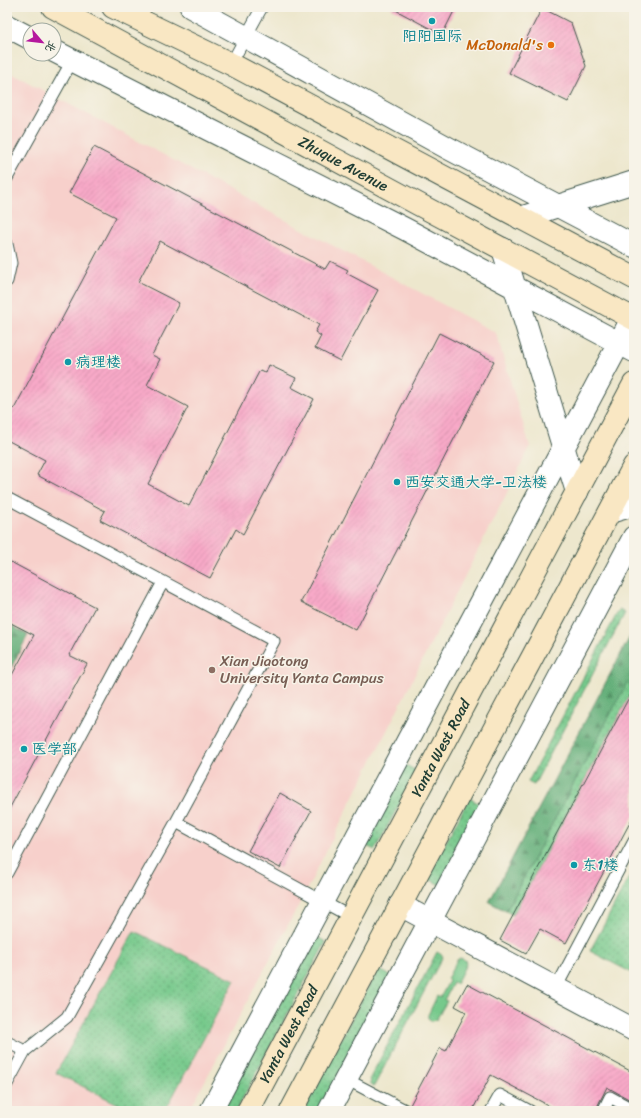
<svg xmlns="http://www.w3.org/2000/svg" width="641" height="1118" viewBox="0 0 641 1118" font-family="Sriracha,'LXGW WenKai TC',sans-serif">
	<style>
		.built { fill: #f7d0cb }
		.grass { fill: url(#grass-dots); stroke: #4a8360 }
		.forest { fill: url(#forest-firs); stroke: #407556 }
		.garden { fill: #76c98b; stroke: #4a8360 }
		.building { fill: url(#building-hatch) }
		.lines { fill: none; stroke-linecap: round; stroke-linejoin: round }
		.lane-casing { stroke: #3e564b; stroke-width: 13 }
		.street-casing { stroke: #3e564b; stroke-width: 24 }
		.secondary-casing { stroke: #3e564b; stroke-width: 24 }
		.lane { stroke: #fff; stroke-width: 11 }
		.street { stroke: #fff; stroke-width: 22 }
		.secondary { stroke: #f9e7c3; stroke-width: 22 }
		.culture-dot { fill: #0f9aa8; stroke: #f7f3e8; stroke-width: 1.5 }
		.food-dot { fill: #e8710a; stroke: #f7f3e8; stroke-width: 1.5 }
		.education-dot { fill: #8d6e63; stroke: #f7f3e8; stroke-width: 1.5 }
		.labels { text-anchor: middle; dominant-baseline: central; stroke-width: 3; stroke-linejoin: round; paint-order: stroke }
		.culture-label { font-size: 15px; fill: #0d838f; stroke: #f7f3e8; text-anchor: start }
		.food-label { font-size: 15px; fill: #c56008; stroke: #f7f3e8; text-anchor: end }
		.street-label { font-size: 15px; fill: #1f3d34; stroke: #f7f3e8 }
		.education-label { font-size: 15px; fill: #785e54; stroke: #f7f3e8; text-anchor: start }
	</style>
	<defs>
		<pattern id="grass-dots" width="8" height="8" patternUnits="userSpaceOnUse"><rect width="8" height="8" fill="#76c98b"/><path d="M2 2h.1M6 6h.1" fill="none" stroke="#60a472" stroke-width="1.8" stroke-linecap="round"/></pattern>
		<pattern id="forest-firs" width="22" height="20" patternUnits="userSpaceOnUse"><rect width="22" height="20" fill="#60ad77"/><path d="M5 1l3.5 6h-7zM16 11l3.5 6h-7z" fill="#4f8e62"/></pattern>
		<pattern id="building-hatch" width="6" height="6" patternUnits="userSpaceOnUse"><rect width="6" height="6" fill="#f8a9c8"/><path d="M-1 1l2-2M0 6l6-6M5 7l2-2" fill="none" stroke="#d492ac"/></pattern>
	</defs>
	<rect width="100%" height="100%" fill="#f7f3e8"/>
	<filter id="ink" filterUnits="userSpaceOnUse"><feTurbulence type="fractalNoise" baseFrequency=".025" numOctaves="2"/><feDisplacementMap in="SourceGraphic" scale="8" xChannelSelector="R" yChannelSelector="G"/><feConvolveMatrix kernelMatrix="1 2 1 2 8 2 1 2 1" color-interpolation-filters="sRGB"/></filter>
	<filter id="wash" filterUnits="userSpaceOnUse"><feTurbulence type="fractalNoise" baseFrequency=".012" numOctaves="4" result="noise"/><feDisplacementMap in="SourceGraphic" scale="16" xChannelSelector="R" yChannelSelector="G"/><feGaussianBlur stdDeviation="0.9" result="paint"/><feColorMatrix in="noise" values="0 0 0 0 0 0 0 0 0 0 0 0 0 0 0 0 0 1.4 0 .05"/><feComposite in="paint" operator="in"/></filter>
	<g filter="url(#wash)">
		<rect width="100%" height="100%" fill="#ede7cd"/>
		<path class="built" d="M7,71L496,333L530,447L305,893L189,1111H7Z"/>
		<path class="grass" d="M619,610L625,613L534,785L528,782Z
			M627,682L634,686V688L513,915L506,911Z
			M402,763L417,771L375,850L360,843Z
			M469,798L484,806L442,886L427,878Z
			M634,868V974L590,951Z
			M134,931L235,980L165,1111H120L122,1106L56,1073Z
			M312,934L326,942L236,1111H217Z
			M437,952L443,956L374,1086L371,1084L370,1078Z
			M378,969L393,977L322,1111H303Z"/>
		<path class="forest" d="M7,623L28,635L7,676Z
			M634,629V686L627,683L506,911L489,902Z"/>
		<path class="garden" d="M460,958L465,960L466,964L456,984L453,983L444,1000L447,1001L436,1020L432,1021L428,1018V1015L437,996L440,998L449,981L447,979L457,960Z"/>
		<g id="blocks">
			<path class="building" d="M390,7H456L442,35Z
				M542,8L571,23L586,66L568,102L509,73Z
				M94,147L325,269L330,261L348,270L346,273L378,290L340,361L315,348L321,336L315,332L319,325L160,241L138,282L179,303L152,355L160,359L147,385L188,407L148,484L189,506L260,370L266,373L269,365L296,378L291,387L314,399L243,534L236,529L210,578L100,520L105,511L37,475L45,460L7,440V405L14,409L116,217L69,193Z
				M439,333L494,361L356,630L301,602Z
				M7,560L95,607L69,655L87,664L7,813V684L34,635L7,621Z
				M634,688V815L566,943L540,929L526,954L500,940Z
				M280,793L311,811L280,868L248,851Z
				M467,984L634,1073V1102L607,1087L595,1111H559L491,1075L472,1111H414L413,1108L410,1105L440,1048L446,1051L466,1012L455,1006Z"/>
		</g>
	</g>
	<g filter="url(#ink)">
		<use href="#blocks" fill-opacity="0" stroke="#3e564b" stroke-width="1"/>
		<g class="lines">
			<g class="lane-casing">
				<path id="lane" d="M231,64L262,7
					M7,178L72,61
					M7,244L11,263L7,281
					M7,498L274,641L176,822L67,1017L25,1051L7,1042
					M176,822L351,917
					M7,873L163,582
					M556,988L634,841
					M346,1079L407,1111
					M7,1084L25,1051
					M491,1111L500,1095L530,1111
					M603,1111L610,1097L634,1110"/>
			</g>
			<g class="street-casing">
				<path id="street" d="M191,7L448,148L634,246
					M7,26L30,38
					M54,51L405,229L634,351
					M520,218L634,182
					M503,249L577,492
					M610,512L634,505
					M400,905L634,1030
					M211,1111L634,315
					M329,1111L634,537"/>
			</g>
			<g class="secondary-casing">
				<g id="secondary">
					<path id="s1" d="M53,7L418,204L634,319"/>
					<path d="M113,7L231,64L634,278"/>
					<path id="s2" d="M248,1111L634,384"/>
					<path d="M291,1111L634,466"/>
				</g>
			</g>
			<use href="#lane" class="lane"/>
			<use href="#street" class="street"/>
			<use href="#secondary" class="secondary"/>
		</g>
	</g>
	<g class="culture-dot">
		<circle cx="432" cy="21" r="4"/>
		<circle cx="68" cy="362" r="4"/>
		<circle cx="397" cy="482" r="4"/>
		<circle cx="24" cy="749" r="4"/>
		<circle cx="574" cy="865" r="4"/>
	</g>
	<circle class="food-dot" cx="551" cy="45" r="4"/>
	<circle class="education-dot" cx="212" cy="670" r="4"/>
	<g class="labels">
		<g class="culture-label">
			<text x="432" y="36" text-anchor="middle">阳阳国际</text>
			<text x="76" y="362">病理楼</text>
			<text x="405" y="482">西安交通大学-卫法楼</text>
			<text x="32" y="749">医学部</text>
			<text x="582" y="865">东1楼</text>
		</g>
		<g class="food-label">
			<text x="543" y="45">McDonald's</text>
		</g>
		<g class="street-label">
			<text stroke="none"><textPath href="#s1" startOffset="330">Zhuque Avenue</textPath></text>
			<text stroke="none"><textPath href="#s2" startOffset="411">Yanta West Road</textPath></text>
			<text stroke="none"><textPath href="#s2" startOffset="87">Yanta West Road</textPath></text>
		</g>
		<g class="education-label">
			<text x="220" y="661">Xian Jiaotong<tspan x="220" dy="17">University Yanta Campus</tspan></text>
		</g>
	</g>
	<rect width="641" height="1118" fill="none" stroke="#f7f3e8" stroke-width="24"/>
	<g transform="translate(42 42) rotate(118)"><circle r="19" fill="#f7f3e8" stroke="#a1aaa0"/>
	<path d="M0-3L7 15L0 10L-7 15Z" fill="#b5179e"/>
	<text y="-6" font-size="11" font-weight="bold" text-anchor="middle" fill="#1f3d34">北</text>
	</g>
</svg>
